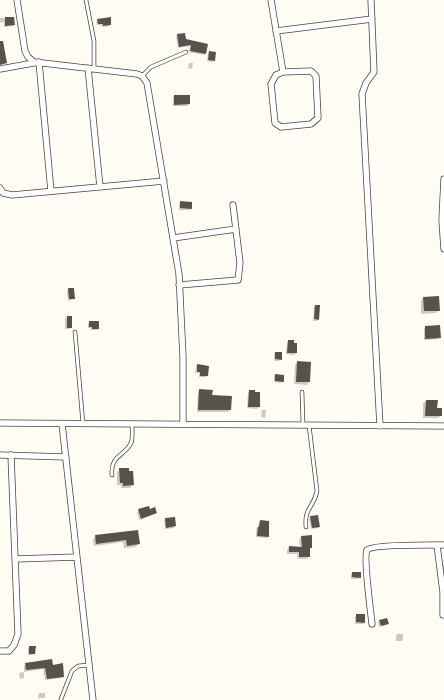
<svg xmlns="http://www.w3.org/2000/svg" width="444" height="700" viewBox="0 0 444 700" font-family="'Zilla Slab',serif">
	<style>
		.shadow { fill: #0003 }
		.building { fill: #59524c }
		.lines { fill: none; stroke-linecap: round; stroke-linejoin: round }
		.service-casing { stroke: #434343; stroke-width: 4.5 }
		.minor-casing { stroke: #434343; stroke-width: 7 }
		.service { stroke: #fff; stroke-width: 3 }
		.minor { stroke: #fff; stroke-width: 5.5 }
	</style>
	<rect width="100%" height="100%" fill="#fffdf3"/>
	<path class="shadow" d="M0,18H14V25L13,26L4,27V22L0,23Z
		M98,20L110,24L109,26L102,27L101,25H97L96,22Z
		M178,35L185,40L205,53L204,55L189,52L190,46L178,48L176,37Z
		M210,52L214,60L212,62L207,61L208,53Z
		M189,63H193L192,69L188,68Z
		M174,96H189V104L188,106H173V98Z
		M181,202L191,209L189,210H179V203Z
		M68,289L74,298L72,300L68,301L67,291Z
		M423,298L439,310L436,313L421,314V301Z
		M315,306L318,319L317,321H313L314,307Z
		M67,317H71V328L69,329H65V318Z
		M89,322L98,329L96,330H91V328H88V324Z
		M425,327L440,337L438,339L424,340V329Z
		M288,341L296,353L294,355L286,354L287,343Z
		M276,353L281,359L279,361H274V354Z
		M298,362L310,363L309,382L307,385L294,384L295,365Z
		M197,365L207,376L206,377H199V373H195L196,367Z
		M275,375L283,381L281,383L274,382V377Z
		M200,390L211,396L230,410L228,412H197L198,392Z
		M249,391L259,407L257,409L247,408L248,393Z
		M426,401H437L436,409L441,416L438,418H423V403Z
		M262,410H266L265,418L261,417Z
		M120,469L133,485L130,488H121V485H117V472Z
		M148,507L149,510L156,513L139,520L137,512Z
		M311,517L319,527L318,528L311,529L309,519Z
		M166,519L175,526L174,528L165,529L164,520Z
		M260,521L268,536L267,538L256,537V530Z
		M137,531L138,544L136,547L124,548L123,542L94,546L93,539L96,536Z
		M302,537L311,547L309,550V556L307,559H298L297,554H287V550L289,547L300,548L299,539Z
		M444,564V587L440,567Z
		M352,573L360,577L358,579H351V574Z
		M357,615L364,622L363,624H355V617Z
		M380,621L388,624L379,627L378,622Z
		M397,634H403V639L402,641H396V636Z
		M30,647L34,654L33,655H28V648Z
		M26,664L52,666L63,676L61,678L45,680L43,669L24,672V678L20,679L19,673L24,672V666Z
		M39,693H45V698H38Z"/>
	<path class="building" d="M5,17H14L15,25L5,26Z
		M111,17V25L103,26V24H98L97,19Z
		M185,33L186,39L208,44L206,54L190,51L191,45L179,47L177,34Z
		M0,41H3L7,63L0,65Z
		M209,51L216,52L215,61L208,60Z
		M174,95H190V104L174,105Z
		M180,201L192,202V209L180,208Z
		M68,288H74L75,299H69Z
		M439,296L440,311H424L423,297Z
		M315,305H320L319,320L314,319Z
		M67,316H72V328H67Z
		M89,321H99V329H92V327H89Z
		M440,325L441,338L425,339V326Z
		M288,340H294V343H297V353H287Z
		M275,352H282V360L275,359Z
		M297,361L311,362L310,382H296Z
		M197,364L209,366L208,376H200V372H197Z
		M275,374L284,375V382L275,381Z
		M199,389L213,390L212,395L232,396L231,410H198Z
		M249,390H255V392H260V407H248Z
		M426,400H438L437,408H442V416H425Z
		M119,468H129V471H133L134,485L123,486V483H120Z
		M149,506L150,509L155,507L157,513L141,519L138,509Z
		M318,515L320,527L312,528L310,516Z
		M175,517L176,526L166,528L165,518Z
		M260,520L269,521V537L257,536L258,527H259Z
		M138,530L140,544L127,546L126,540L96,544L95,535Z
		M312,535V548H310V557H299V552H289V546L302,547L301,536Z
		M352,572H361V578L352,577Z
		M356,614H365V623L356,622Z
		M387,618L389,624L381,626L379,620Z
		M29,646H36L35,654H29Z
		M52,659L53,665L63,663L64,677L47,679L45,668L26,670L25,663Z"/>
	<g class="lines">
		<g class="service-casing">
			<path id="service" d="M86,0L94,41V68
				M142,76L151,67L186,52
				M75,332L83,424
				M302,392L303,425
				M112,475C110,455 125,456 131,443C133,439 132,430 132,424
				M306,527C304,507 314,508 317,491L309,425
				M61,699L72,671L78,666L89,665"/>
		</g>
		<g class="minor-casing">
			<path id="minor" d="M17,0L25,51L28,57L34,62L137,74L142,76L147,83L179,274L183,357V424
				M271,0L283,72
				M371,0L374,72L366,83L362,94L380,426
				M276,31L372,19
				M88,68L100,187
				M0,69L39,62L51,191
				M311,71L316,76L318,118L311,124L281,127L275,123L271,84L276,75L283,72Z
				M444,179L442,220L444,249
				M0,188L3,193L12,195L164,181
				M173,238L236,229
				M179,285L238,280L240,263L233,205
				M0,423L444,426
				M62,424L93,700
				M0,455L66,457
				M437,545L443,592V615
				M15,559L77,557
				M372,624C371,613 363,557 367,550C372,544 433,545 444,545
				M0,651H9L14,645L18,634L11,455"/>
		</g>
		<use href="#service" class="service"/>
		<use href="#minor" class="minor"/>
	</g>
</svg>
